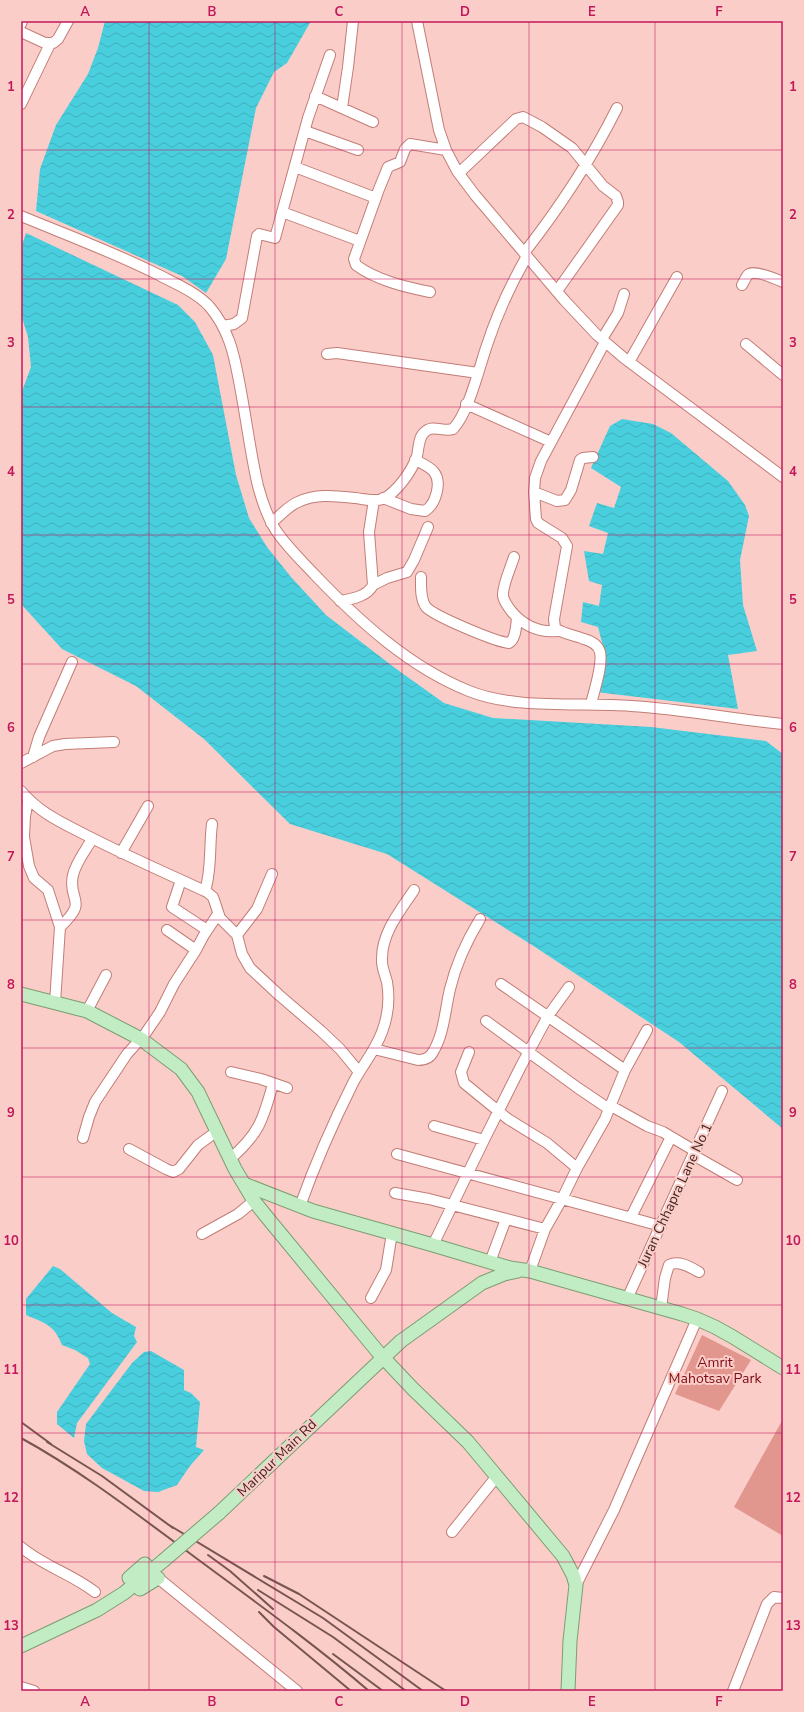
<svg xmlns="http://www.w3.org/2000/svg" width="804" height="1712" viewBox="0 0 804 1712" font-family="'Nunito Sans',sans-serif">
	<style>
		.park { fill: #e1968e }
		.water { fill: url(#water-waves) }
		.lines { fill: none; stroke-linecap: round; stroke-linejoin: round }
		.minor-casing { stroke: #c27d76; stroke-width: 12 }
		.major-casing { stroke: #7c9e72; stroke-width: 15 }
		.minor { stroke: #fff; stroke-width: 10 }
		.major { stroke: #c2ecc4; stroke-width: 13 }
		.rail { stroke: #775551; stroke-width: 2 }
		.major-bridge-casing { stroke: #7c9e72; stroke-width: 15; stroke-linecap: butt }
		.major-bridge { stroke: #c2ecc4; stroke-width: 13 }
		.grid { fill: none; stroke: #c2185b; stroke-width: 1; stroke-opacity: 0.55 }
		.labels { text-anchor: middle; dominant-baseline: central; stroke-width: 4; stroke-linejoin: round; paint-order: stroke }
		.street-label { font-size: 14px; fill: #432623; stroke: #fbcdc8 }
		.park-label { font-size: 14px; fill: #7d0b13; stroke: #fbcdc8 }
		.neatline { fill: none; stroke: #c2185b; stroke-width: 1.5 }
		.grid-label { font-size: 13px; text-anchor: middle; font-weight: bold; fill: #c2185b }
	</style>
	<defs>
		<pattern id="water-waves" width="16" height="10" patternUnits="userSpaceOnUse"><rect width="16" height="10" fill="#48cedd"/><path d="M0 5q4-4 8 0t8 0" fill="none" stroke="#40b1bd"/></pattern>
	</defs>
	<rect width="100%" height="100%" fill="#fbcdc8"/>
	<path class="park" d="M702,1335L751,1360L719,1411L675,1394Z
		M783,1419V1536L734,1507Z"/>
	<path class="water" d="M105,21H311L287,63L274,72L256,108L226,259L206,293L182,276L36,211L40,169L56,125L88,74L98,48Z
		M26,233L178,305L195,322L213,355L236,475L249,518L267,547L291,577L326,615L395,668L444,703L493,718L651,727L766,741L783,754V1129L679,1042L535,947L387,854L290,824L204,739L136,686L62,649L21,604V394L31,367L28,337L21,314V248Z
		M622,419L653,424L671,433L728,481L745,505L749,516L740,560L743,605L757,651L728,655L738,709L596,692L606,657L598,627L581,622L583,602L599,606L602,585L589,581L584,551L603,554L608,533L589,526L597,503L614,508L621,487L591,468L610,426Z
		M53,1266L60,1269L112,1313L136,1327L134,1336L137,1342L77,1423L74,1438L57,1424V1412L90,1364L88,1358L75,1350L62,1345C54,1324 44,1323 26,1315V1299Z
		M151,1351L184,1370V1390L191,1393L200,1402L196,1447L204,1450L190,1466L177,1485L158,1492L144,1491L102,1468L87,1454L84,1441L86,1424L132,1363L144,1352Z"/>
	<g class="lines">
		<g class="minor-casing">
			<path id="minor" d="M417,21L439,130L446,150L457,171L475,195L565,301L597,335L624,358L783,477
				M21,24L22,21
				M21,32L45,43H53L58,39L68,21
				M315,96L373,122
				M21,104L50,44
				M342,108L348,67L353,21
				M305,131L358,150
				M295,167L376,198
				M459,173L516,119L523,117L542,127L572,148L603,186L616,196L618,202V205L557,291
				M282,212L360,241
				M21,216C67,235 113,252 157,274C174,283 196,292 209,306C228,328 234,353 239,381C246,416 250,452 258,486C262,501 267,516 275,529C286,546 301,560 315,575C359,621 409,667 469,691C516,710 581,702 631,706C682,709 732,719 783,724
				M524,253C560,207 591,160 617,108
				M742,285C744,282 746,276 749,274C755,270 776,279 783,282
				M430,292C405,287 376,280 356,265L354,259L379,189L388,167L400,162L405,149L410,144L446,150
				M223,326L234,324L242,318L257,236L259,234L275,238L308,118L330,55
				M602,339L618,313L624,294
				M746,344L783,375
				M327,354L337,353L478,373
				M629,362L677,277
				M466,404L551,442
				M534,492L557,501L565,500L571,490L580,460L583,458L593,457
				M383,498L411,509L425,511C436,504 442,482 434,472C429,466 421,463 415,460
				M271,523C280,516 288,506 298,502C315,493 337,496 355,498C364,499 374,502 383,499C397,492 412,471 417,456C419,448 418,436 426,431C433,425 444,432 453,429C469,412 479,368 487,345C497,314 511,284 527,256
				M514,557C511,567 502,586 503,596C504,602 508,607 512,612C524,626 539,633 558,631
				M421,577C421,586 420,599 426,607C434,616 496,642 509,643C516,639 516,626 517,618
				M373,585L387,578L407,572L414,560L428,527
				M340,601C351,599 367,597 373,585L369,532L374,500
				M591,704C594,691 603,665 600,652C598,644 591,641 584,639C574,635 563,634 555,628L554,619L567,546L562,538L538,523L536,519L534,492L535,478L541,461L605,342
				M33,757L39,737L72,662
				M21,763L53,746L65,744L114,742
				M21,791C37,810 56,820 78,831C120,853 164,872 207,892L213,897L220,918L237,935L242,954L250,968L279,995L321,1031L340,1049L359,1072
				M28,800L25,816L24,837L29,866L34,878L48,890L60,927L55,1003
				M121,853L148,806
				M181,880L172,907L207,930
				M205,891C212,869 209,847 212,824
				M60,927C90,899 67,902 73,875C76,862 86,850 92,839
				M167,930L196,950
				M237,935L257,909L272,874
				M501,984L625,1070
				M87,1011L106,975
				M486,1021L578,1088L609,1109
				M374,1049L418,1060C425,1060 430,1058 433,1052C444,1034 445,1010 450,989C456,964 466,942 480,919
				M469,1052L461,1072L464,1083L508,1119L547,1143L577,1168
				M231,1072L261,1079L287,1088
				M611,1106L647,1126L663,1132L695,1151
				M434,1126L484,1140
				M83,1138L89,1117L95,1102L127,1054L145,1034L160,1012L174,984L196,950L204,935L218,914
				M129,1149L166,1169L173,1172L179,1169L198,1145L216,1132
				M397,1154L661,1226
				M693,1155L737,1180
				M230,1159C259,1134 263,1120 273,1084
				M395,1193L429,1199L545,1229
				M300,1206C315,1164 333,1123 353,1083C362,1066 375,1051 382,1032C388,1016 390,999 387,982C385,974 381,966 382,958C382,932 401,910 414,890
				M631,1217L671,1137
				M202,1234L238,1214L254,1201
				M433,1245L484,1140L521,1066L548,1016L569,987
				M490,1262L506,1219
				M530,1271L545,1229L562,1199L577,1168L605,1119L625,1070L647,1030
				M371,1298L386,1270L392,1233
				M627,1299L722,1091
				M661,1308L665,1278L669,1265C679,1260 690,1267 699,1272
				M452,1532L497,1476
				M21,1547C43,1566 72,1574 95,1592
				M158,1578L297,1691
				M576,1585L614,1510L697,1319
				M21,1687L34,1691
				M733,1691L767,1604L774,1597L783,1598"/>
		</g>
		<g class="major-casing">
			<path id="major" d="M21,994L87,1011L141,1039L181,1069L198,1092L235,1169L254,1201L266,1216L378,1352L413,1389L468,1442L563,1556L573,1575L576,1585L570,1641L568,1691
				M244,1184L313,1211L433,1245L510,1268L530,1271L682,1314L697,1319L715,1327L733,1337L783,1368
				M219,1513L401,1341L482,1283L504,1274L518,1271
				M129,1578L145,1564
				M140,1589L158,1578
				M21,1646L97,1610L124,1593L163,1561"/>
		</g>
		<use href="#minor" class="minor"/>
		<use href="#major" class="major"/>
		<path class="rail" d="M21,1422L51,1444
			M21,1438C83,1472 139,1516 196,1558C254,1601 314,1644 369,1691
			M47,1442L102,1476L173,1528
			M169,1525L323,1618L423,1691
			M208,1555L230,1571L273,1609
			M264,1576L299,1594L446,1691
			M258,1590L333,1637L406,1691
			M259,1612L274,1627L351,1691
			M333,1654L383,1691"/>
		<g class="major-bridge-casing">
			<path id="major-bridge" d="M163,1561L219,1513"/>
		</g>
		<use href="#major-bridge" class="major-bridge"/>
	</g>
	<path class="grid" d="M149,21V1691M275,21V1691M402,21V1691M529,21V1691M655,21V1691M21,150H783M21,279H783M21,407H783M21,535H783M21,664H783M21,792H783M21,920H783M21,1048H783M21,1177H783M21,1305H783M21,1433H783M21,1562H783"/>
	<g class="labels">
		<g class="street-label">
			<text transform="translate(675 1195) rotate(-65)">Juran Chhapra Lane No 1</text>
			<text transform="translate(277 1458) rotate(-44)">Maripur Main Rd</text>
		</g>
		<g class="park-label">
			<text x="715" y="1362">Amrit<tspan x="715" dy="16">Mahotsav Park</tspan></text>
		</g>
	</g>
	<rect width="804" height="1712" fill="none" stroke="#fbcdc8" stroke-width="44"/>
	<rect x="22" y="22" width="760" height="1668" class="neatline"/>
	<g class="grid-label">
		<text x="85" y="16">A</text>
		<text x="212" y="16">B</text>
		<text x="339" y="16">C</text>
		<text x="465" y="16">D</text>
		<text x="592" y="16">E</text>
		<text x="719" y="16">F</text>
		<text x="11" y="91">1</text>
		<text x="793" y="91">1</text>
		<text x="11" y="219">2</text>
		<text x="793" y="219">2</text>
		<text x="11" y="347">3</text>
		<text x="793" y="347">3</text>
		<text x="11" y="476">4</text>
		<text x="793" y="476">4</text>
		<text x="11" y="604">5</text>
		<text x="793" y="604">5</text>
		<text x="11" y="732">6</text>
		<text x="793" y="732">6</text>
		<text x="11" y="861">7</text>
		<text x="793" y="861">7</text>
		<text x="11" y="989">8</text>
		<text x="793" y="989">8</text>
		<text x="11" y="1117">9</text>
		<text x="793" y="1117">9</text>
		<text x="11" y="1245">10</text>
		<text x="793" y="1245">10</text>
		<text x="11" y="1374">11</text>
		<text x="793" y="1374">11</text>
		<text x="11" y="1502">12</text>
		<text x="793" y="1502">12</text>
		<text x="11" y="1630">13</text>
		<text x="793" y="1630">13</text>
		<text x="85" y="1706">A</text>
		<text x="212" y="1706">B</text>
		<text x="339" y="1706">C</text>
		<text x="465" y="1706">D</text>
		<text x="592" y="1706">E</text>
		<text x="719" y="1706">F</text>
	</g>
</svg>
